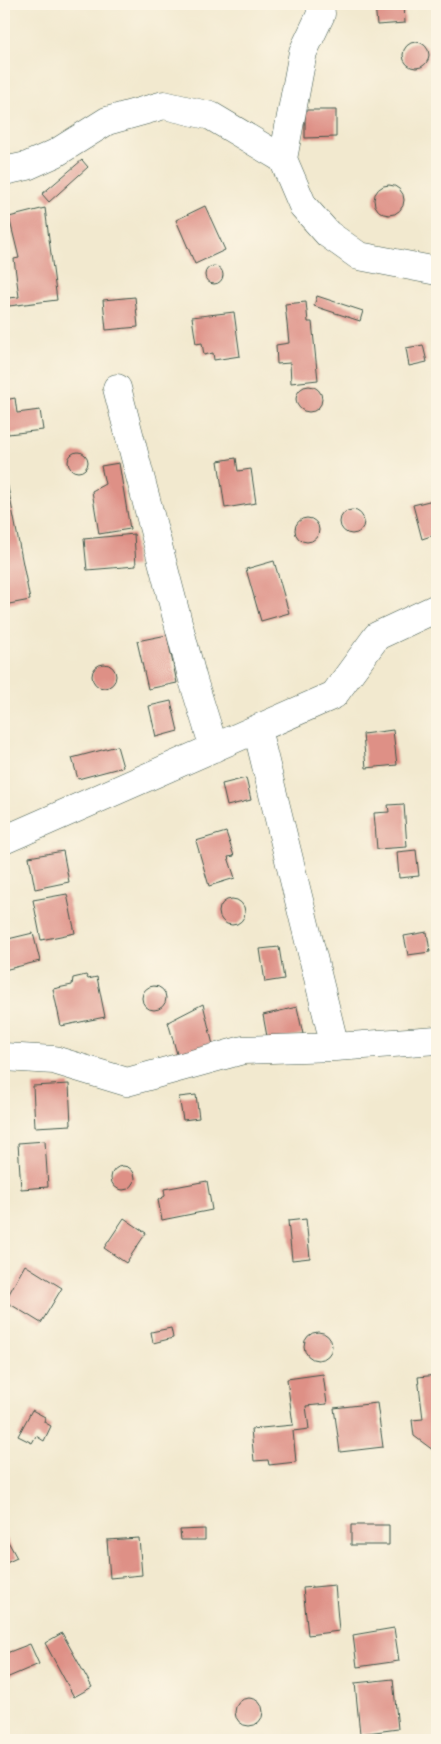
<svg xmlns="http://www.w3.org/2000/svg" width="441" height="1744" viewBox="0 0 441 1744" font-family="'Balsamiq Sans',sans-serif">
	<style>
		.building { fill: #de9086 }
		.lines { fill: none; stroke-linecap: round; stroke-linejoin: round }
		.minor-casing { stroke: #3f574b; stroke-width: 29 }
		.minor { stroke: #fff; stroke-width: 28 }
	</style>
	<rect width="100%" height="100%" fill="#fcf5e5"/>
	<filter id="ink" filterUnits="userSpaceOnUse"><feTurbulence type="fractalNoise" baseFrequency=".02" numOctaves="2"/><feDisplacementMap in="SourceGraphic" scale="10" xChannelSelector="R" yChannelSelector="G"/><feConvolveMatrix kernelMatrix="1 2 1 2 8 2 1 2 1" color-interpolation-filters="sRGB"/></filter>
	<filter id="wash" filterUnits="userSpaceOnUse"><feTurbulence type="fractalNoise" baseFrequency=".0096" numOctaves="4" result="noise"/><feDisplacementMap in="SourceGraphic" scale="20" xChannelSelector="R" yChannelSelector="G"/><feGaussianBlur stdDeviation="1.12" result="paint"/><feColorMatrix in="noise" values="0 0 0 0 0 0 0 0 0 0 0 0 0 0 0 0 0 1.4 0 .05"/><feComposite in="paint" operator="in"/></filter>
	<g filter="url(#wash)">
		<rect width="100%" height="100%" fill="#f2e9cf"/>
		<g id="blocks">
			<path class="building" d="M375,4H404L405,23L377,25Z
				M403 55a13 13 0 1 1 26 0a13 13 0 1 1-26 0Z
				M305,110H336V137L305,138Z
				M82,160L88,167L49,202L42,194Z
				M374 200a15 15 0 1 1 30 0a15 15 0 1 1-30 0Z
				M205,206L225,250L195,264L176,220Z
				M45,208L57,300L9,306L8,298L19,297L14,259L19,258L9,217Z
				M205 275a9 9 0 1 1 18 0a9 9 0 1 1-18 0Z
				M317,296L363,311L360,321L314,306Z
				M135,297L138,327L106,330L103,300Z
				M306,302L308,322H312L318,380L291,383L290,363L277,364L276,345L289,343L285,304Z
				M234,312L240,356L214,360L213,353L204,355L202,343L196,344L192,317Z
				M423,345L427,362L409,366L406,348Z
				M296 399a13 13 0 1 1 26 0a13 13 0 1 1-26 0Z
				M15,398L17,413L40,410L43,430L8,434L5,400Z
				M68 462a10 10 0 1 1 20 0a10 10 0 1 1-20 0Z
				M236,458L238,471L251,469L256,503L225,508L218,461Z
				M119,463L130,529L99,534L92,491L105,484L101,466Z
				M4,477H6L30,600L4,605Z
				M437,499V534L422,539L413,505Z
				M340 522a12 12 0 1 1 24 0a12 12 0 1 1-24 0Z
				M295 530a12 12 0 1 1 24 0a12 12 0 1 1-24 0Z
				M134,534L136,566L87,570L84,539Z
				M274,561L289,613L261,621L246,569Z
				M167,635L177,683L148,689L137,641Z
				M92 676a12 12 0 1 1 24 0a12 12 0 1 1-24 0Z
				M171,701L178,731L156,737L149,706Z
				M393,730L397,765L366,768L363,734Z
				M117,746L123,767L78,779L72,758Z
				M246,778L251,800L227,806L222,784Z
				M404,804L407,847L377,849L374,813L389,812L388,805Z
				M226,832L234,856L228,857L235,878L209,886L196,841Z
				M416,850L419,876L399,878L397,852Z
				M63,851L69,882L35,889L29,857Z
				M67,894L75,933L41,940L33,900Z
				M219 912a13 13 0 1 1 26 0a13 13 0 1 1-26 0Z
				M427,932L430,952L408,955L404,936Z
				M33,933L40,961L4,970V940Z
				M279,947L284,979L265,982L260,949Z
				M86,975L88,979L97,977L105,1017L61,1026L53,989L72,985L73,978Z
				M142 998a12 12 0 1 1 24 0a12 12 0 1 1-24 0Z
				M203,1004L213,1045L177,1054L168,1022Z
				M297,1007L303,1034L268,1042L263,1015Z
				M69,1084L71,1125L35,1127L33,1086Z
				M196,1095L199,1118L183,1120L179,1097Z
				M45,1141L48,1187L21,1189L18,1143Z
				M111 1178a12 12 0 1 1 24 0a12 12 0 1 1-24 0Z
				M207,1181L212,1210L162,1220L158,1200L165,1196L164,1189Z
				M124,1218L146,1233L126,1263L104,1248Z
				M306,1219L310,1258L292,1260L288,1221Z
				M25,1265L62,1288L41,1323L5,1301Z
				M171,1328L173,1338L153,1343L151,1332Z
				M304 1346a14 14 0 1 1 28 0a14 14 0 1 1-28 0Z
				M323,1374L327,1404L306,1406L309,1429L293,1431L296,1462L269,1465L268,1460L254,1461L251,1429L293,1425L287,1379Z
				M437,1375V1453L414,1436L412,1420L423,1419L418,1377Z
				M377,1403L383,1447L340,1452L334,1408Z
				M32,1410L45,1417L44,1422L51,1426L44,1441L36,1436L32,1443L18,1436Z
				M351,1525H389V1545H351Z
				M205,1529V1540H181L180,1530Z
				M4,1534L17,1558L4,1564Z
				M139,1538L142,1575L110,1578L107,1540Z
				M335,1585L339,1631L308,1635L303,1588Z
				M394,1628L399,1661L357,1667L353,1635Z
				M62,1633L92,1687L74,1697L45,1643Z
				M30,1644L39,1664L4,1679V1654Z
				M393,1679L398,1729L360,1734L355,1683Z
				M235 1712a14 14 0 1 1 28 0a14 14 0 1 1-28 0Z"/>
		</g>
	</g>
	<g filter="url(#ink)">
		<use href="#blocks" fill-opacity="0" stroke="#3f574b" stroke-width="1"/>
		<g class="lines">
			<g class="minor-casing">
				<path id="minor" d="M320,4L321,14L303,52L283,159L303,206L328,234L359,256L437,271
					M4,171L27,166L56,153L107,121L164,105L211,116L283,159
					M117,388L193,680L214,748
					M257,729L335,1047
					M4,840L334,695L377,636L437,608
					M4,1057L54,1060L127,1082L243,1050L335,1047L437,1040"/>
			</g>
			<use href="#minor" class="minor"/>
		</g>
	</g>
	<rect width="441" height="1744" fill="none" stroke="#fcf5e5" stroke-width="20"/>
</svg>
